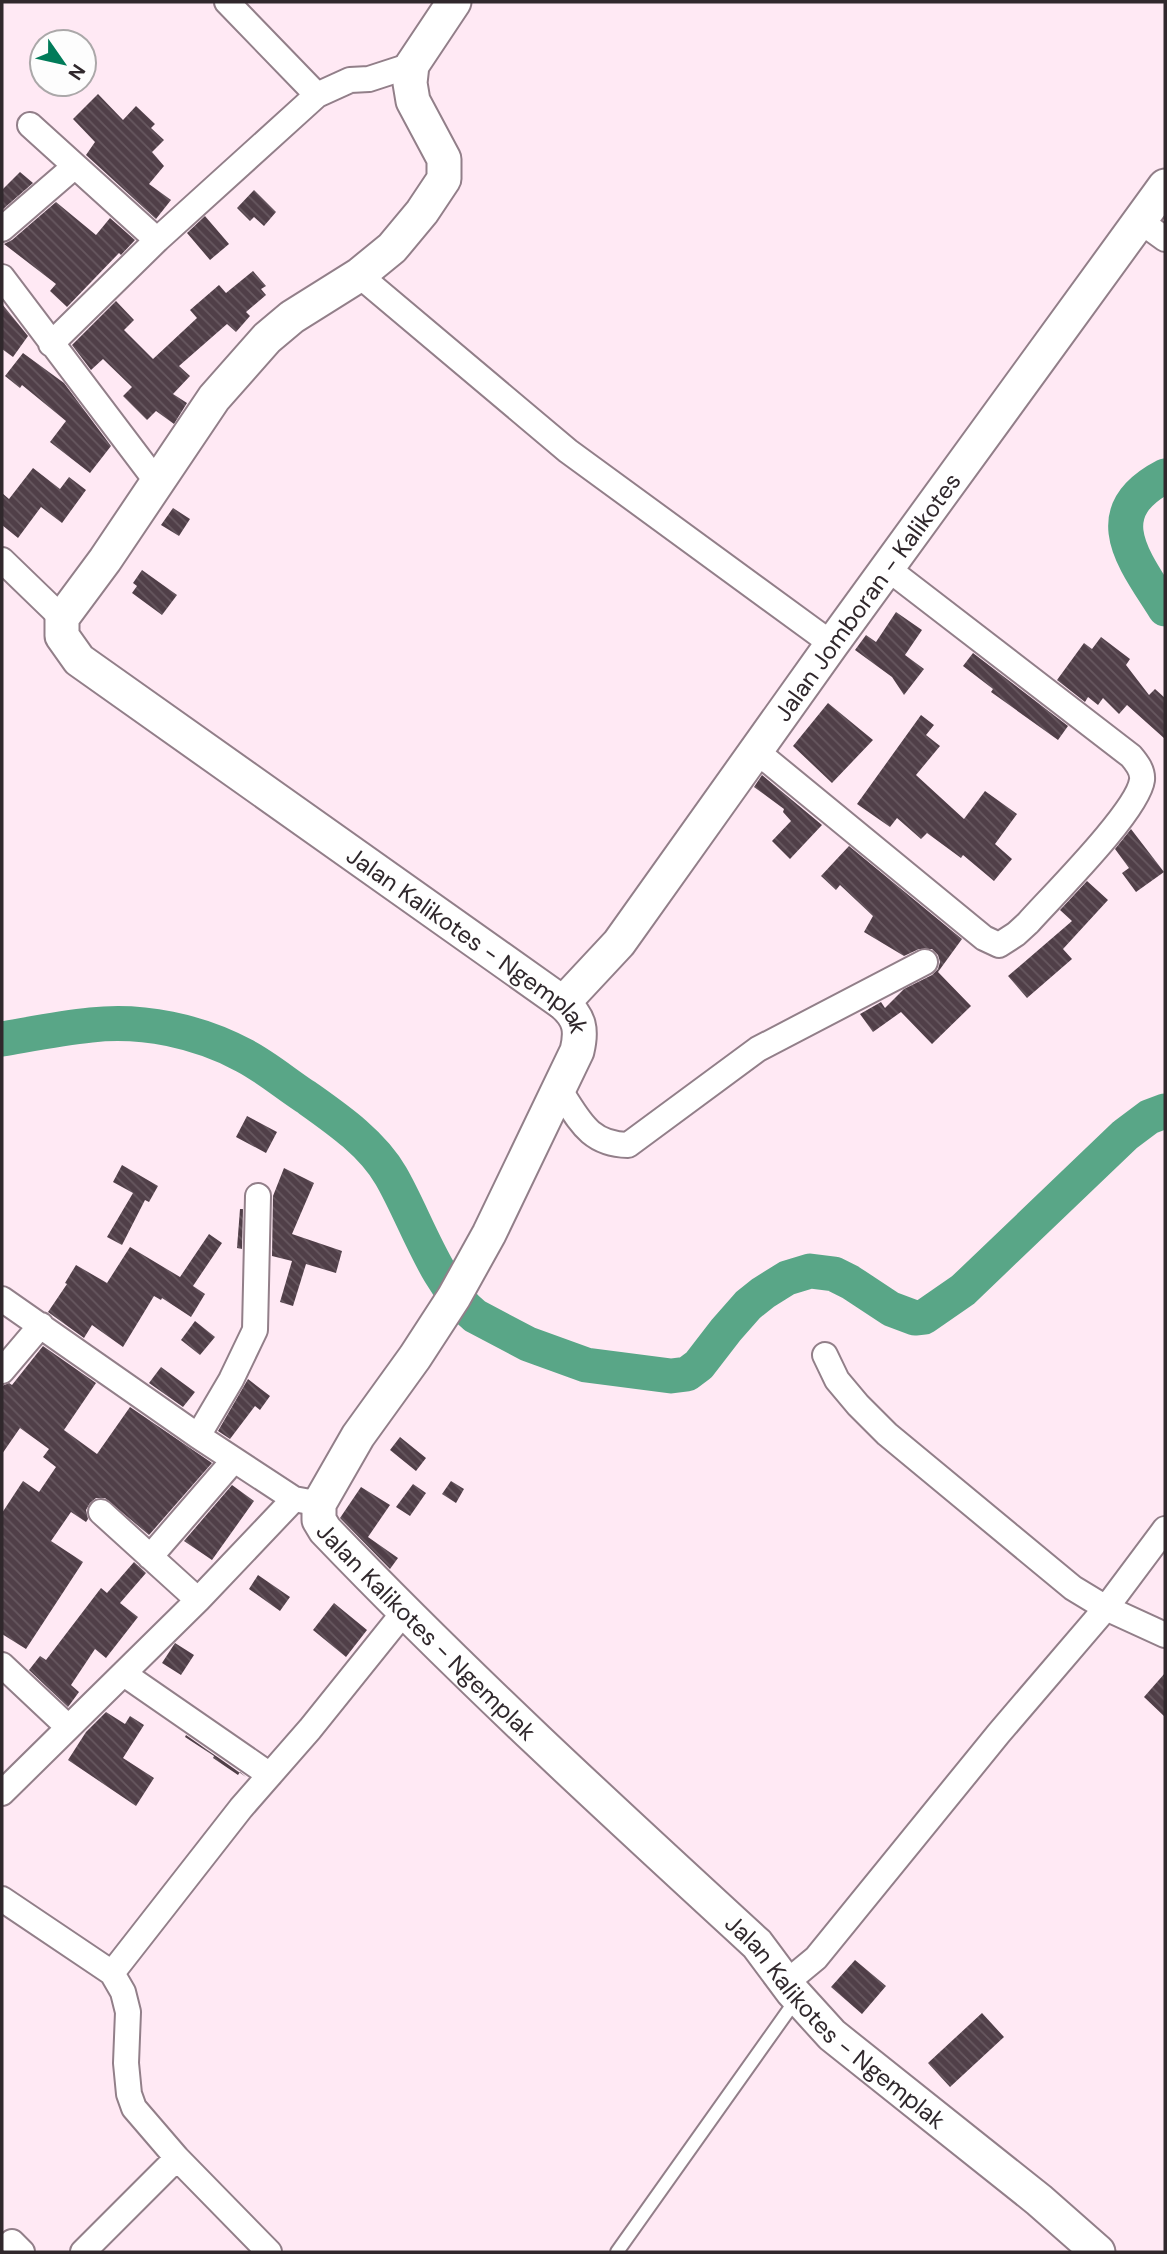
<svg xmlns="http://www.w3.org/2000/svg" width="1167" height="2254" viewBox="0 0 1167 2254" font-family="'DM Sans',sans-serif">
	<style>
		.lines { fill: none; stroke-linecap: round; stroke-linejoin: round }
		.river { stroke: #59a687; stroke-width: 35 }
		.building { fill: url(#building-back-hatch) }
		.lane-casing { stroke: #927f89; stroke-width: 16 }
		.street-casing { stroke: #927f89; stroke-width: 28 }
		.secondary-casing { stroke: #927f89; stroke-width: 37 }
		.lane { stroke: #fff; stroke-width: 12 }
		.street { stroke: #fff; stroke-width: 24 }
		.secondary { stroke: #fff; stroke-width: 33 }
		.labels { text-anchor: middle; dominant-baseline: central; stroke-width: 7; stroke-linejoin: round; paint-order: stroke }
		.street-label { font-size: 24px; fill: #30282c; stroke: #fdfdfd }
	</style>
	<defs>
		<pattern id="building-back-hatch" width="6" height="6" patternUnits="userSpaceOnUse" patternTransform="scale(1.75)"><rect width="6" height="6" fill="#503f48"/><path d="M-1 5l2 2M0 0l6 6M5-1l2 2" fill="none" stroke="#675860"/></pattern>
	</defs>
	<rect width="100%" height="100%" fill="#ffe9f4"/>
	<g class="lines">
		<path class="river" d="M1165,476C1094,513 1135,561 1165,609
			M2,1039C31,1034 61,1028 91,1025C142,1019 199,1031 245,1056C266,1067 286,1084 306,1097C337,1119 372,1143 391,1176C416,1219 436,1285 475,1316L528,1344L586,1365L671,1376L687,1374L699,1365L726,1330L748,1305L763,1293L787,1278L810,1271L834,1274L850,1282L891,1309L915,1318L924,1317L963,1290L1125,1135L1149,1117L1165,1111"/>
	</g>
	<path class="building" d="M98,94L123,120L136,106L155,124L151,128L164,140L152,152L164,166L149,184L171,200L156,219L86,155L95,142L73,119Z
		M20,172L33,183L2,210V190Z
		M254,190L276,212L264,226L254,217L250,221L237,208Z
		M56,202L96,235L110,218L135,240L121,255L119,253L67,307L50,291L56,284L4,244L12,240Z
		M205,216L229,244L210,260L187,233Z
		M253,271L266,286L261,289L266,295L246,312L250,316L236,332L227,324L179,366L190,376L173,394L187,403L174,424L156,411L147,420L123,396L132,387L103,359L91,370L72,345L116,301L134,320L124,330L153,359L197,318L190,310L219,285L226,293Z
		M2,304L28,336L13,357L2,349Z
		M23,353L64,383L111,446L90,473L50,442L66,421L22,385L20,388L5,376Z
		M33,468L60,489L69,477L86,490L62,523L41,507L18,538L2,525V493L9,499Z
		M173,508L190,519L179,536L161,525Z
		M142,570L177,595L162,615L132,593L137,586L133,583Z
		M896,612L922,630L905,655L924,669L904,695L892,677L855,650L866,635L876,642Z
		M1101,637L1130,659L1126,665L1149,695L1155,689L1165,698V739L1127,705L1119,714L1103,698L1098,705L1088,697L1085,702L1057,680L1084,643L1092,649Z
		M973,653L1068,726L1058,740L991,692L993,689L963,666Z
		M828,703L873,740L832,783L793,746Z
		M921,715L934,725L926,735L940,746L916,775L964,819L985,791L1017,814L995,844L1012,859L994,881L963,855L961,858L927,833L921,839L897,818L890,827L857,804Z
		M762,775L822,825L790,859L772,841L791,821L783,812L784,809L754,787Z
		M1131,829L1164,872L1136,892L1122,873L1129,868L1115,849Z
		M849,846L962,939L938,972L971,1006L932,1044L901,1012L873,1032L860,1014L881,1002L885,1008L904,989L932,975L938,969L940,962L938,955L932,949H919L904,956L864,932L873,916L840,885L836,890L821,876Z
		M1087,881L1108,900L1063,949L1072,959L1027,998L1008,976L1072,921L1060,910Z
		M247,1116L277,1132L266,1153L236,1137Z
		M122,1165L158,1186L149,1202L145,1200L122,1245L107,1237L133,1193L113,1182Z
		M284,1168L314,1183L292,1234L342,1251L336,1273L306,1264L293,1306L280,1302L292,1261L272,1256L273,1196Z
		M240,1209H243L242,1249L237,1248Z
		M209,1234L222,1243L193,1286L205,1294L191,1317L162,1298L161,1300L154,1296L123,1347L92,1325L84,1338L48,1312L67,1284L65,1283L76,1265L107,1283L130,1247L180,1277Z
		M195,1321L215,1337L200,1355L181,1340Z
		M43,1346L96,1383L64,1430L97,1454L130,1407L212,1463L149,1535L105,1498H96L90,1503L86,1510L88,1519L86,1522L71,1512L51,1541L83,1562L26,1649L2,1634V1513L23,1481L39,1492L56,1467L43,1457L49,1449L20,1428L2,1454V1386L9,1383L12,1385Z
		M161,1367L195,1392L183,1407L149,1383Z
		M248,1379L270,1396L260,1410L255,1406L230,1439L218,1431Z
		M400,1437L426,1458L416,1471L390,1450Z
		M451,1481L464,1489L456,1503L442,1494Z
		M413,1484L426,1493L410,1516L396,1507Z
		M232,1485L254,1501L212,1560L184,1541Z
		M361,1487L390,1505L368,1537L398,1558L390,1569L340,1518Z
		M134,1562L146,1573L120,1603L138,1617L106,1658L95,1649L71,1685L79,1692L68,1707L29,1670L40,1656L46,1660L101,1588L107,1593Z
		M258,1575L290,1597L280,1611L249,1589Z
		M334,1603L367,1630L346,1657L313,1630Z
		M175,1643L194,1655L181,1675L162,1663Z
		M1165,1673V1717L1144,1697Z
		M106,1712L125,1724L130,1716L144,1725L123,1758L154,1778L136,1806L68,1760L86,1732Z
		M186,1735L246,1777L240,1772L238,1775L213,1758L214,1756L185,1737Z
		M855,1960L886,1986L862,2014L831,1987Z
		M982,2013L1004,2037L950,2087L928,2063Z"/>
	<g class="lines">
		<g class="lane-casing">
			<path id="lane" d="M617,2252L798,1997"/>
		</g>
		<g class="street-casing">
			<path id="street" d="M227,2L317,95
				M30,125L157,240
				M1140,221L1165,239
				M2,229L75,166
				M359,275L568,451L832,644
				M2,277L157,482
				M51,344L157,240L317,95L350,80L369,79L412,65
				M2,560L62,618
				M755,750L984,938L999,945L1016,934L1028,923C1052,896 1138,811 1142,780C1143,771 1137,763 1131,756L887,568
				M559,1089C579,1119 588,1144 628,1145L758,1049L925,962
				M2,1299L198,1436L294,1499L310,1502
				M825,1355L837,1380L858,1405L887,1434L1073,1588L1106,1608L1165,1635
				M2,1371L41,1325
				M198,1436L231,1380L255,1330L258,1196
				M101,1512L198,1600
				M150,1557L234,1460
				M2,1665L68,1727
				M124,1674L270,1775
				M2,1793L198,1600L294,1499
				M2,1899L112,1973L123,1992L128,2012L126,2063L129,2094L134,2108L177,2158L269,2252
				M112,1973L241,1808L310,1729L404,1612
				M787,1982L816,1958L999,1733L1106,1608L1165,1529
				M12,2242L22,2252
				M83,2252L177,2158"/>
		</g>
		<g class="secondary-casing">
			<g id="secondary">
				<path id="s1" d="M454,2L412,65L410,83L413,101L444,159V179L422,212L392,248L359,275L292,317L267,338L214,398L105,560L62,618V636L79,660L563,1003C580,1018 582,1030 577,1051L489,1234L454,1297L415,1357L358,1436L319,1504V1520L325,1530C463,1674 610,1809 757,1944L792,1991L832,2035L1039,2200L1098,2252"/>
				<path id="s2" d="M563,1003L619,943L832,644L1165,186"/>
			</g>
		</g>
		<use href="#lane" class="lane"/>
		<use href="#street" class="street"/>
		<use href="#secondary" class="secondary"/>
	</g>
	<g class="labels">
		<g class="street-label">
			<text stroke="none"><textPath href="#s2" startOffset="508">Jalan Jomboran - Kalikotes</textPath></text>
			<text stroke="none"><textPath href="#s1" startOffset="1314">Jalan Kalikotes - Ngemplak</textPath></text>
			<text stroke="none"><textPath href="#s1" startOffset="2174">Jalan Kalikotes - Ngemplak</textPath></text>
			<text stroke="none"><textPath href="#s1" startOffset="2740">Jalan Kalikotes - Ngemplak</textPath></text>
		</g>
	</g>
	<rect width="1167" height="2254" fill="none" stroke="#30282c" stroke-width="7"/>
	<g transform="translate(63 63) rotate(124)"><circle r="33" fill="#fdfdfd" stroke="#aba8a9" stroke-width="2"/>
	<path d="M0-5L12 26L0 18L-12 26Z" fill="#007b59"/>
	<text y="-10" font-size="19" font-weight="bold" text-anchor="middle" fill="#30282c">N</text>
	</g>
</svg>
